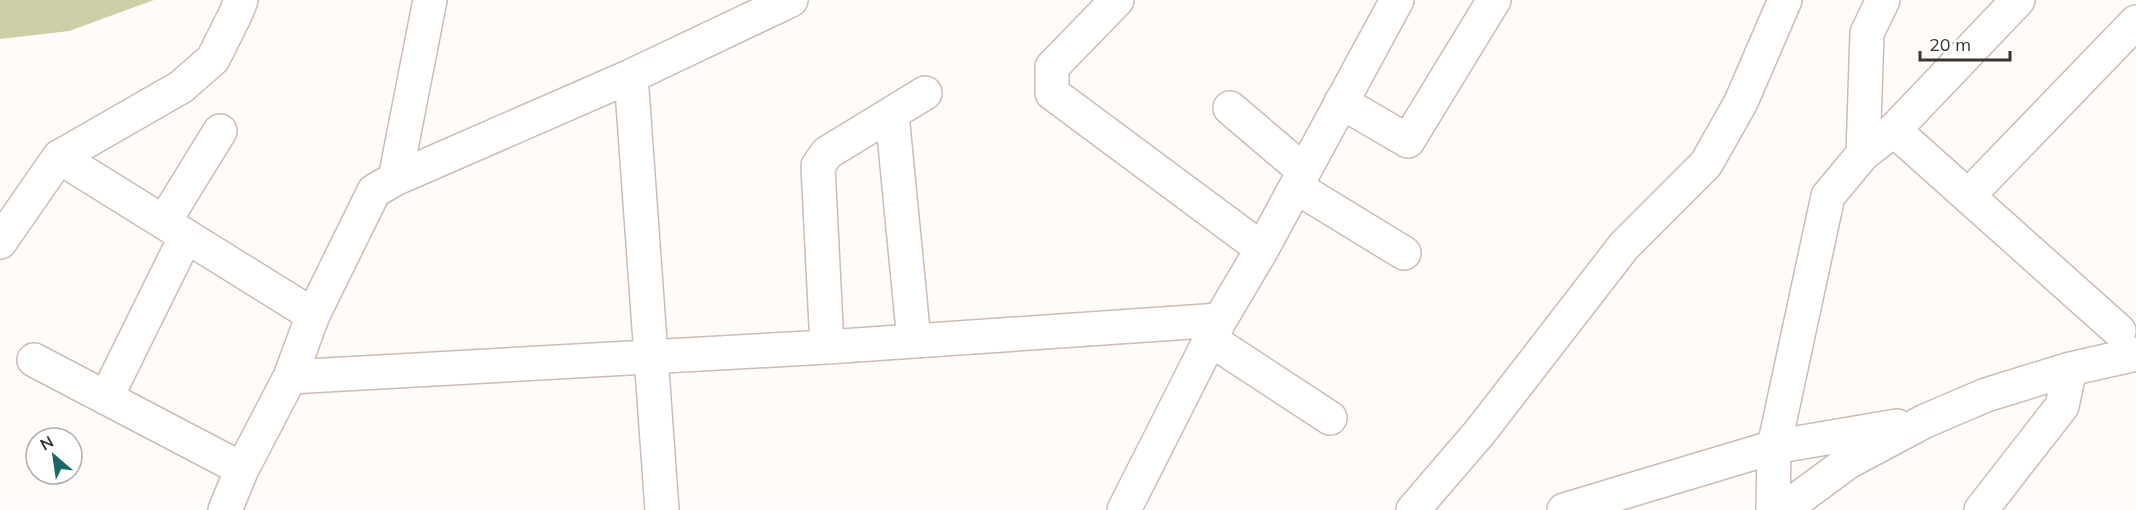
<svg xmlns="http://www.w3.org/2000/svg" width="2136" height="510" viewBox="0 0 2136 510" font-family="Mulish,sans-serif">
	<style>
		.green { fill: #cccea6 }
		.lines { fill: none; stroke-linecap: round; stroke-linejoin: round }
		.minor-casing { stroke: #ccbcb3; stroke-width: 36 }
		.minor { stroke: #fff; stroke-width: 33 }
	</style>
	<rect width="100%" height="100%" fill="#fefbf9"/>
	<path class="green" d="M0,0H154L69,31L0,39Z"/>
	<g class="lines">
		<g class="minor-casing">
			<path id="minor" d="M241,0L236,13L213,59L181,87L59,157L313,315
				M1117,0L1052,67V93L1262,249
				M631,76L662,510
				M1341,102L1408,141L1494,0
				M1230,108L1304,171
				M892,114L914,341
				M1894,130L2119,331
				M1863,154L1867,33L1883,0
				M395,179L430,0
				M1296,187L1404,253
				M1968,196L2136,22
				M164,222L220,131
				M0,242L59,157
				M1211,340L1330,418
				M827,347L818,166L827,153L925,93
				M34,360L242,469
				M290,377L827,347L1220,320
				M106,398L186,236
				M225,510L242,469L290,377L313,315L374,191L395,179L631,76L791,0
				M1124,510L1220,320L1262,249L1397,0
				M1413,510L1480,432L1624,246L1706,164L1741,102L1785,0
				M1564,510L1774,447L1897,426
				M1773,510L1774,447L1828,196L1863,154L1894,130L2018,0
				M1783,510L1848,462L1925,421L1986,395L2070,369L2136,354
				M1981,510L2062,406L2070,369"/>
		</g>
		<use href="#minor" class="minor"/>
	</g>
	<g transform="translate(54 456) rotate(331)"><circle r="28" fill="#ffffff" stroke="#b1aead" stroke-width="1.5"/>
	<path d="M0-4.5L10 22L0 15L-10 22Z" fill="#1a6868"/>
	<text y="-9" font-size="16" font-weight="bold" text-anchor="middle" fill="#3b3531">N</text>
	</g>
	<path d="M1920 51v9h90v-9" fill="none" stroke="#3b3531" stroke-width="3"/>
	<text x="1929" y="51" font-size="18" fill="#3b3531" stroke="#ffffff" stroke-width="4.5" paint-order="stroke">20 m</text>
</svg>
